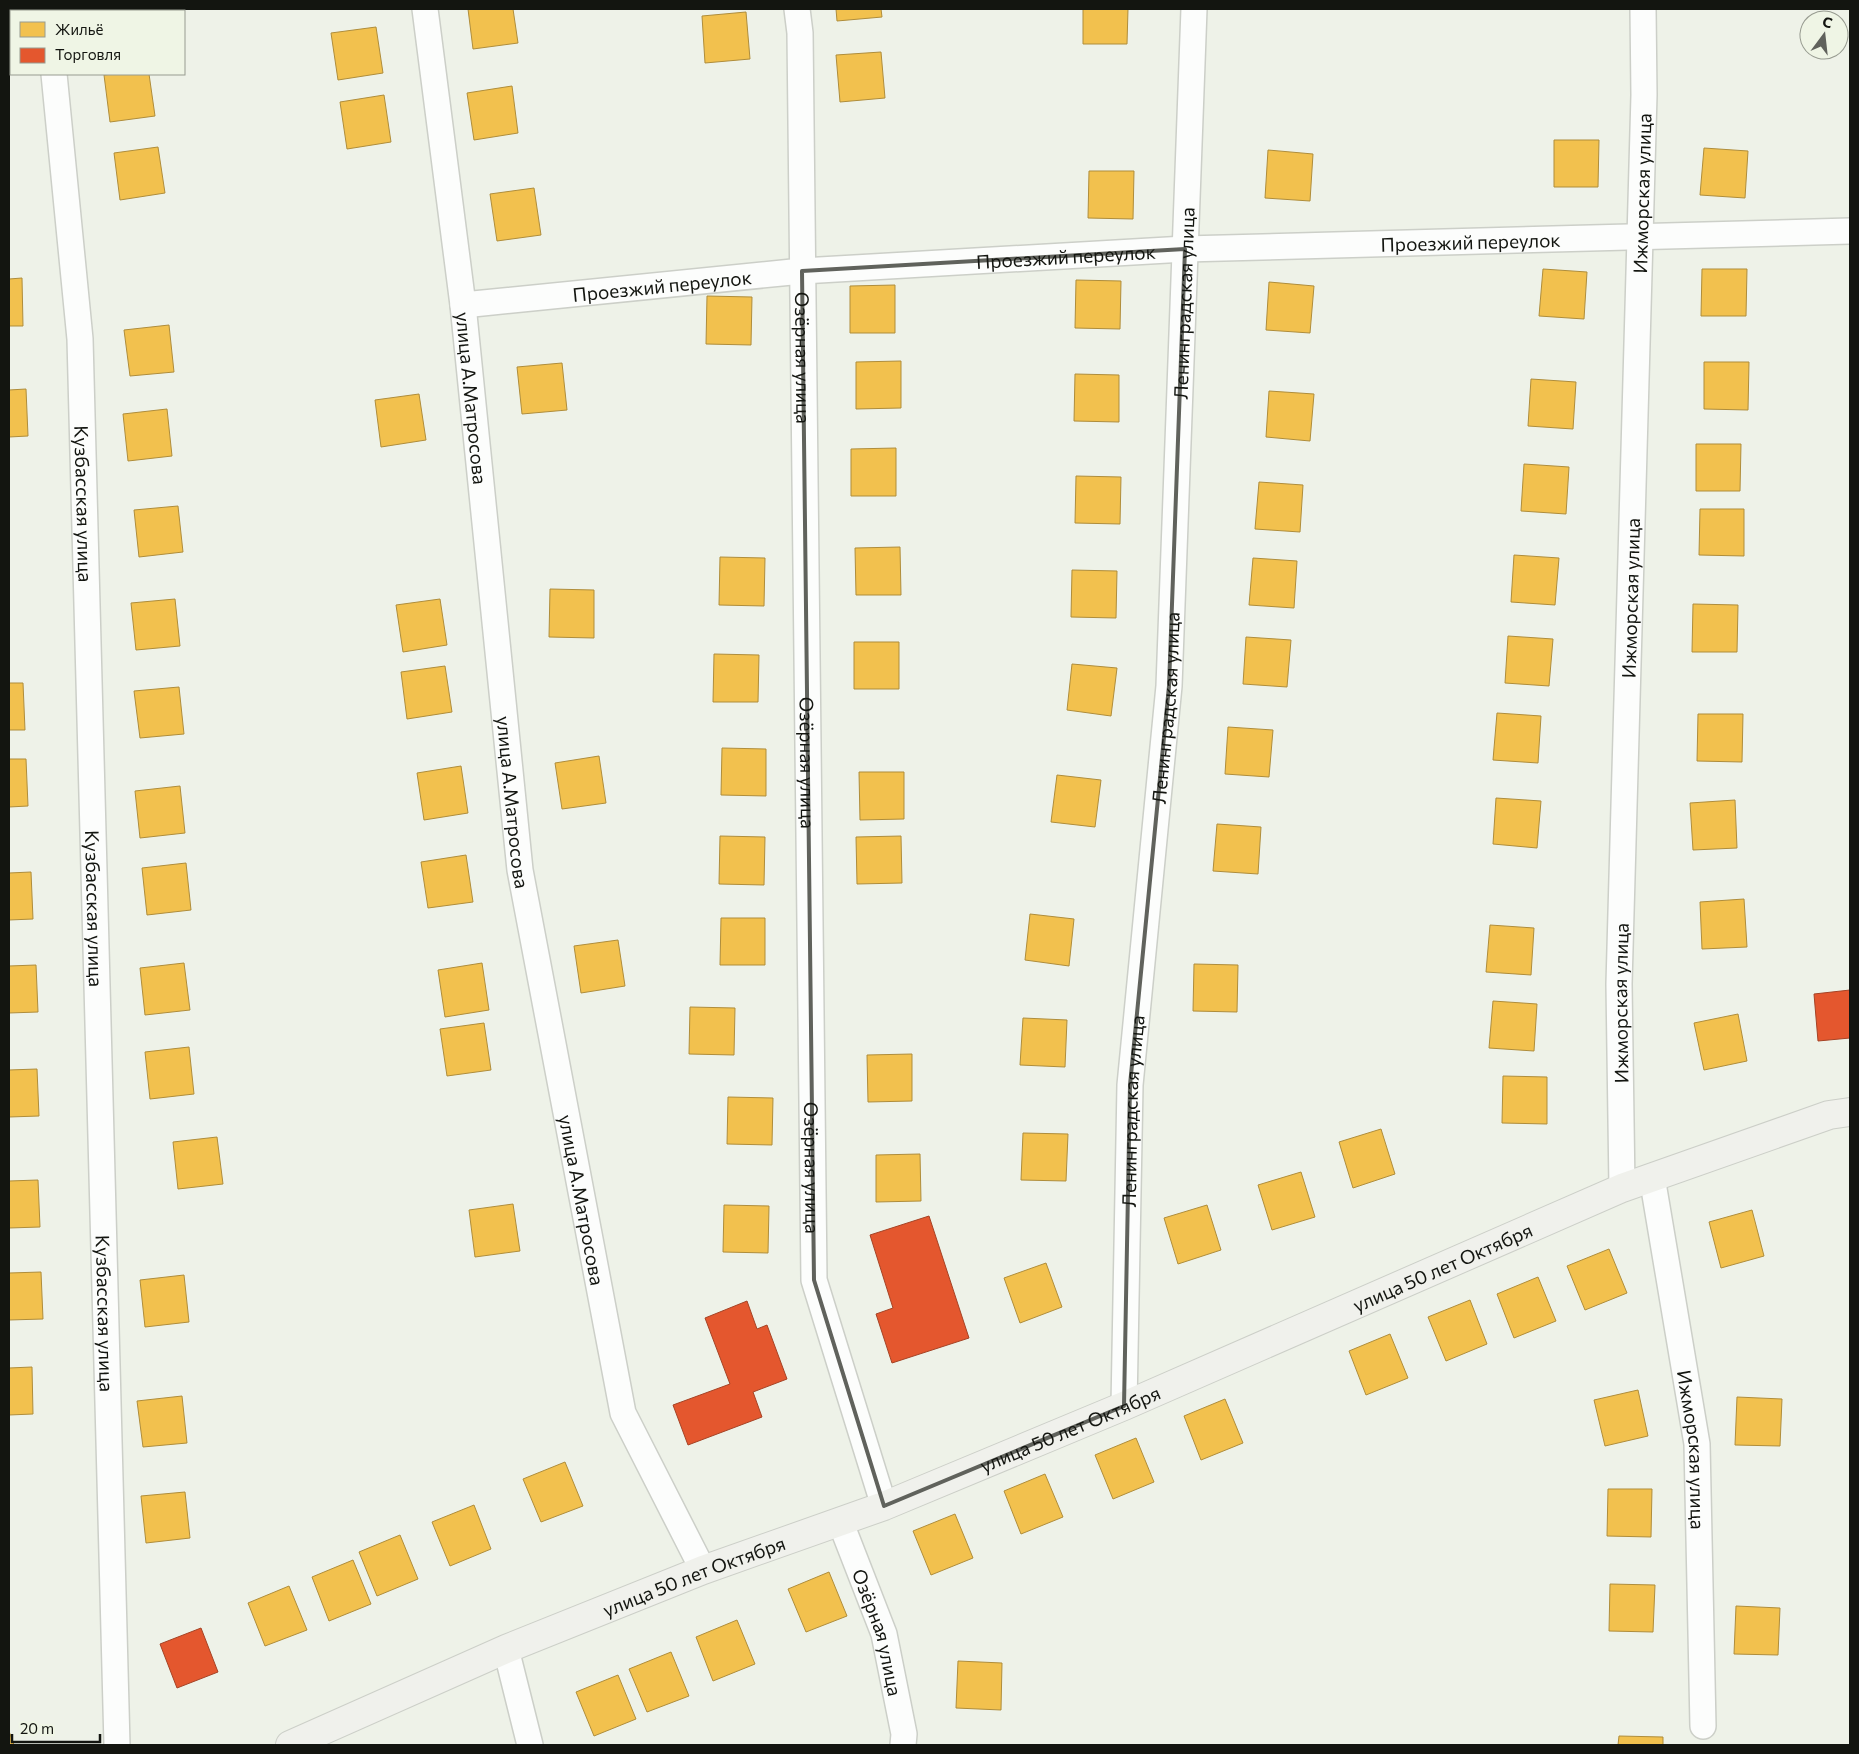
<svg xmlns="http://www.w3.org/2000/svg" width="1859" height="1754" viewBox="0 0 1859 1754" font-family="Commissioner,sans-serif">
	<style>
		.homes { fill: #f2c14e; stroke: #af8d3b }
		.shops { fill: #e4572e; stroke: #a54325 }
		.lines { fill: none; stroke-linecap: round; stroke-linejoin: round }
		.minor-casing { stroke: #cccfc8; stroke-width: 28 }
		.secondary-casing { stroke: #cccfc8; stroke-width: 30 }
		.minor { stroke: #fcfdfc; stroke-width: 25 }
		.secondary { stroke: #f0f1ec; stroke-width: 28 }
		.marked { fill: none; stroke: #60625c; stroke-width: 4; stroke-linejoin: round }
		.labels { text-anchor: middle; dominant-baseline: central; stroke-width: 5; stroke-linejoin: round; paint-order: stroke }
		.street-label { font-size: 19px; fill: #131510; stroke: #eff5e5 }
	</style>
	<rect width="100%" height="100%" fill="#eef2e8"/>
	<path class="homes" d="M96,9H142V11H97Z
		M468,9H513L518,43L473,49Z
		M836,9H881L882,17L837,21Z
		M1083,9H1128L1127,44H1083Z
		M746,12L750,59L705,63L702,16Z
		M376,27L383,73L338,80L331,33Z
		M881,52L885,98L840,102L836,55Z
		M112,74H149L155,116L110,122L104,75Z
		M512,86L518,133L474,140L467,93Z
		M384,95L391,142L347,149L340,102Z
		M1554,140H1599L1598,187H1554Z
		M158,147L165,193L120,200L114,153Z
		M1704,148L1748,151L1745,198L1700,195Z
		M1268,150L1313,154L1310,201L1265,198Z
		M1089,171H1134L1133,219L1088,218Z
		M534,188L541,235L497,241L490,194Z
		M1543,269L1587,272L1584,319L1539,316Z
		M1702,269H1747L1746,316H1701Z
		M22,278L23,326H9V279Z
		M1076,280L1121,281L1120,329L1075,328Z
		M1269,282L1314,286L1310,333L1266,330Z
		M895,285V333H850V286Z
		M707,296L752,297L751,345L706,344Z
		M169,325L174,372L130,376L124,330Z
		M901,361V408L856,409V362Z
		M1704,362H1749L1748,410L1704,409Z
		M562,363L567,410L522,414L517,367Z
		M1075,374L1119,375V422L1074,421Z
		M1531,379L1576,382L1573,429L1528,426Z
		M26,389L28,436L9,437V390Z
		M1269,391L1314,394L1310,441L1266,437Z
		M419,394L426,440L381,447L375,400Z
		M167,409L172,456L128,461L123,414Z
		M1696,444H1741L1740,491H1696Z
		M896,448V496H851V449Z
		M1524,464L1569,467L1566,514L1521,511Z
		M1076,476L1121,477L1120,524L1075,523Z
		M1259,482L1303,485L1300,532L1255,529Z
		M178,506L183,552L139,557L134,510Z
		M1700,509H1744V556L1699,555Z
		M900,547L901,595H856L855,548Z
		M1514,555L1559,558L1555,605L1511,602Z
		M720,557L765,558L764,606L719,605Z
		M1253,558L1297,561L1294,608L1249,605Z
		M1072,570L1117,571L1116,618L1071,617Z
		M550,589L594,590V638L549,637Z
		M175,599L180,646L136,650L131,603Z
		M440,599L447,645L403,652L396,605Z
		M1693,604L1738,605L1737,652H1692Z
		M1508,636L1553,639L1549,686L1505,683Z
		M1246,637L1291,640L1287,687L1243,684Z
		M854,642H899V689H854Z
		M714,654L759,655L758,702H713Z
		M1072,664L1117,668L1111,716L1067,710Z
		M445,666L452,712L407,719L401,672Z
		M9,683H23L25,730H9Z
		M179,687L184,734L140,738L134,691Z
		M1497,713L1541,716L1538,763L1493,760Z
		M1698,714H1743L1742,762L1697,761Z
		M1228,727L1273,730L1269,777L1225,774Z
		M722,748L766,749V796L721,795Z
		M599,756L606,803L562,809L555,763Z
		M9,759H26L28,806L9,807Z
		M461,766L468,813L424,820L417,773Z
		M859,772H904V819L860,820Z
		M1057,775L1101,780L1095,827L1051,822Z
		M180,786L185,833L140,838L135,791Z
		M1496,798L1541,801L1537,848L1493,844Z
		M1735,800L1737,848L1693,850L1690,803Z
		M1217,824L1261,827L1258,874L1213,871Z
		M720,836L765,837L764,885L719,884Z
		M901,836L902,883L857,884L856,837Z
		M466,855L473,902L428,908L421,862Z
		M186,863L191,910L147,915L142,868Z
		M31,872L33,919L9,920V873Z
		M1744,899L1747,947L1702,949L1700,902Z
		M1030,914L1074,919L1069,966L1025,960Z
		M721,918H765V965H720Z
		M1490,925L1534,928L1531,975L1486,972Z
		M618,940L625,986L581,993L574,946Z
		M184,963L190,1010L145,1015L140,968Z
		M482,963L489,1010L445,1017L438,970Z
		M1194,964L1238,965L1237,1012L1193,1011Z
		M36,965L38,1012L9,1013V966Z
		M1493,1001L1537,1004L1534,1051L1489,1048Z
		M690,1007L735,1008L734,1055L689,1054Z
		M1738,1014L1747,1061L1704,1070L1694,1023Z
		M1023,1018L1067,1020L1065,1067L1020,1065Z
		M484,1023L491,1070L447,1076L440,1029Z
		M189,1047L194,1094L150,1099L145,1052Z
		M912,1054V1101L868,1102L867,1055Z
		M37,1069L39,1116L9,1117V1070Z
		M1503,1076L1547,1077V1124L1502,1123Z
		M728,1097L773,1098L772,1145L727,1144Z
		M1381,1129L1395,1174L1353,1188L1339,1142Z
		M1023,1133L1068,1134L1066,1181L1021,1180Z
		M217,1137L223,1184L178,1189L173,1142Z
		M920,1154L921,1201L876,1202V1155Z
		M1301,1172L1315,1217L1272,1230L1258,1185Z
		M38,1180L40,1227L9,1228V1181Z
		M513,1204L520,1251L475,1257L469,1210Z
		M724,1205L769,1206L768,1253L723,1252Z
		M1207,1205L1221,1250L1178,1264L1164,1218Z
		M1752,1210L1764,1256L1721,1268L1709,1222Z
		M1609,1249L1627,1293L1585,1310L1567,1266Z
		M1046,1263L1062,1307L1020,1323L1004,1278Z
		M41,1272L43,1319L9,1320V1273Z
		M184,1275L189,1322L145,1327L140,1280Z
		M1538,1277L1556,1321L1514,1338L1497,1294Z
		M1470,1300L1487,1344L1446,1361L1428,1317Z
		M1390,1334L1408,1378L1366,1395L1349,1351Z
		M32,1367L33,1414L9,1415V1368Z
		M1638,1390L1648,1436L1605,1446L1594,1400Z
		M182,1396L187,1443L143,1447L137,1401Z
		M1737,1397L1782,1399L1780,1446L1735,1445Z
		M1225,1399L1243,1443L1201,1460L1184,1416Z
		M1136,1438L1154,1482L1113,1499L1095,1455Z
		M565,1462L583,1506L541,1522L523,1479Z
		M1045,1474L1063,1517L1021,1534L1004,1491Z
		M1608,1489H1652L1651,1537L1607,1536Z
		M185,1492L190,1538L146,1543L141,1496Z
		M474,1505L491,1549L450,1566L432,1522Z
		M955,1514L973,1558L931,1575L913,1531Z
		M400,1535L418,1579L377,1596L359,1552Z
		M353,1560L371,1604L329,1621L312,1577Z
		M829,1572L847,1616L806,1632L788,1589Z
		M1610,1584L1655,1585L1653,1632L1609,1631Z
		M289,1586L307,1630L265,1646L248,1603Z
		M1736,1606L1780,1608L1778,1655L1734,1654Z
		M737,1620L755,1664L713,1681L696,1637Z
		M671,1652L689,1696L647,1712L629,1669Z
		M958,1661L1002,1663L1001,1710L956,1708Z
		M618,1675L636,1719L594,1736L576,1692Z
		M9,1731L14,1745H9Z
		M1619,1736L1663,1737V1745H1618Z"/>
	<path class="shops" d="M1850,990V1038L1818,1041L1814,994Z
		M929,1216L969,1338L892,1363L876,1314L893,1308L870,1235Z
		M747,1301L757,1329L767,1325L787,1379L753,1392L762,1417L688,1445L673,1405L730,1384L705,1318Z
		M201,1628L218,1672L177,1688L160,1644Z"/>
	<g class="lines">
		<g class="minor-casing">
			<g id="minor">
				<path d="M48,9V11"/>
				<path id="s1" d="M425,9L463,305L520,870L623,1413L703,1570"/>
				<path id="s2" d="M797,9L800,33L814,1280L884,1506"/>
				<path id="s3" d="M54,74L80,339L117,1745"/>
				<path id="s4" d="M463,305L802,271L1185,249L1850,231"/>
				<path id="s5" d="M1652,1177L1697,1444L1703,1726"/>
				<path id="s6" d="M1622,1188L1619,984L1644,95L1643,9"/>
				<path id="s7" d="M1124,1406L1130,1085L1169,686L1194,9"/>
				<path id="s8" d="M840,1521L884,1634L904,1734L903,1745"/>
				<path d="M506,1649L530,1745"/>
			</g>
		</g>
		<g class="secondary-casing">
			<g id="secondary">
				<path id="s9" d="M290,1745L506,1649L703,1570L884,1506L1124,1406L1622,1188L1829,1115L1850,1112"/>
			</g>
		</g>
		<use href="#minor" class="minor"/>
		<use href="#secondary" class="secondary"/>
	</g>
	<path class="marked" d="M1185,249L1169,686L1130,1085L1124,1406L884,1506L814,1280L802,271Z"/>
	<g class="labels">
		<g class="street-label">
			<text stroke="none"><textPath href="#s6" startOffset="995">Ижморская улица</textPath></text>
			<text stroke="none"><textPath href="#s4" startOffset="1010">Проезжий переулок</textPath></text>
			<text stroke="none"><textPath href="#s4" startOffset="605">Проезжий переулок</textPath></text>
			<text stroke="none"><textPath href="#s4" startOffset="200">Проезжий переулок</textPath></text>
			<text stroke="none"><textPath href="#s7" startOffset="1105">Ленинградская улица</textPath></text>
			<text stroke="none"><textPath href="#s2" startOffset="349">Озёрная улица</textPath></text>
			<text stroke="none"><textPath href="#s1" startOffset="392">улица А.Матросова</textPath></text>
			<text stroke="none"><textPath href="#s3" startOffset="431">Кузбасская улица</textPath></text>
			<text stroke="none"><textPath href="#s6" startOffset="590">Ижморская улица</textPath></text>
			<text stroke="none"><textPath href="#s7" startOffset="700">Ленинградская улица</textPath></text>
			<text stroke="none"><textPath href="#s2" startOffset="754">Озёрная улица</textPath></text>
			<text stroke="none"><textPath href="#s1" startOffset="798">улица А.Матросова</textPath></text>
			<text stroke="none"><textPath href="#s3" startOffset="836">Кузбасская улица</textPath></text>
			<text stroke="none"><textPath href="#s6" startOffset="185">Ижморская улица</textPath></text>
			<text stroke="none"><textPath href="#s7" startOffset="295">Ленинградская улица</textPath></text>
			<text stroke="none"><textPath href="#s2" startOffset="1159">Озёрная улица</textPath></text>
			<text stroke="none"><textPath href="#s1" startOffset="1202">улица А.Матросова</textPath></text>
			<text stroke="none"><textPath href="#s9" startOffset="1248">улица 50 лет Октября</textPath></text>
			<text stroke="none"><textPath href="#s3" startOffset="1241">Кузбасская улица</textPath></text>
			<text stroke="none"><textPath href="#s9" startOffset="842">улица 50 лет Октября</textPath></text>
			<text stroke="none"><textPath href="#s5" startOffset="276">Ижморская улица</textPath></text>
			<text stroke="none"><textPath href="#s9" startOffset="438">улица 50 лет Октября</textPath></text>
			<text stroke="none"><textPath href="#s8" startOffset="118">Озёрная улица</textPath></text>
		</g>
	</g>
	<rect width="1859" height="1754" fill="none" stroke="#131510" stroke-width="20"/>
	<rect x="10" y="10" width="175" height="65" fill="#eff5e5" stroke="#979b90"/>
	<rect x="20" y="22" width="25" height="15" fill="#f2c14e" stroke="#979b90"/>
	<text x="55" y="35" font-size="15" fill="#131510">Жильё</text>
	<rect x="20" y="48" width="25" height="15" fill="#e4572e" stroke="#979b90"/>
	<text x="55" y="60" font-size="15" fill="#131510">Торговля</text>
	<g transform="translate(1824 35) rotate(15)"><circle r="24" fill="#eff5e5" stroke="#979b90"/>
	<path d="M0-4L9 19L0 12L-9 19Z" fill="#60625c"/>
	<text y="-8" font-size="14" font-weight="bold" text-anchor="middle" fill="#131510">С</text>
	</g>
	<path d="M12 1734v8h88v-8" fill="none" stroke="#131510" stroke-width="2.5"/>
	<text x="20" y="1734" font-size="15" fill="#131510" stroke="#eff5e5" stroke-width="4" paint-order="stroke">20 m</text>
</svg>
